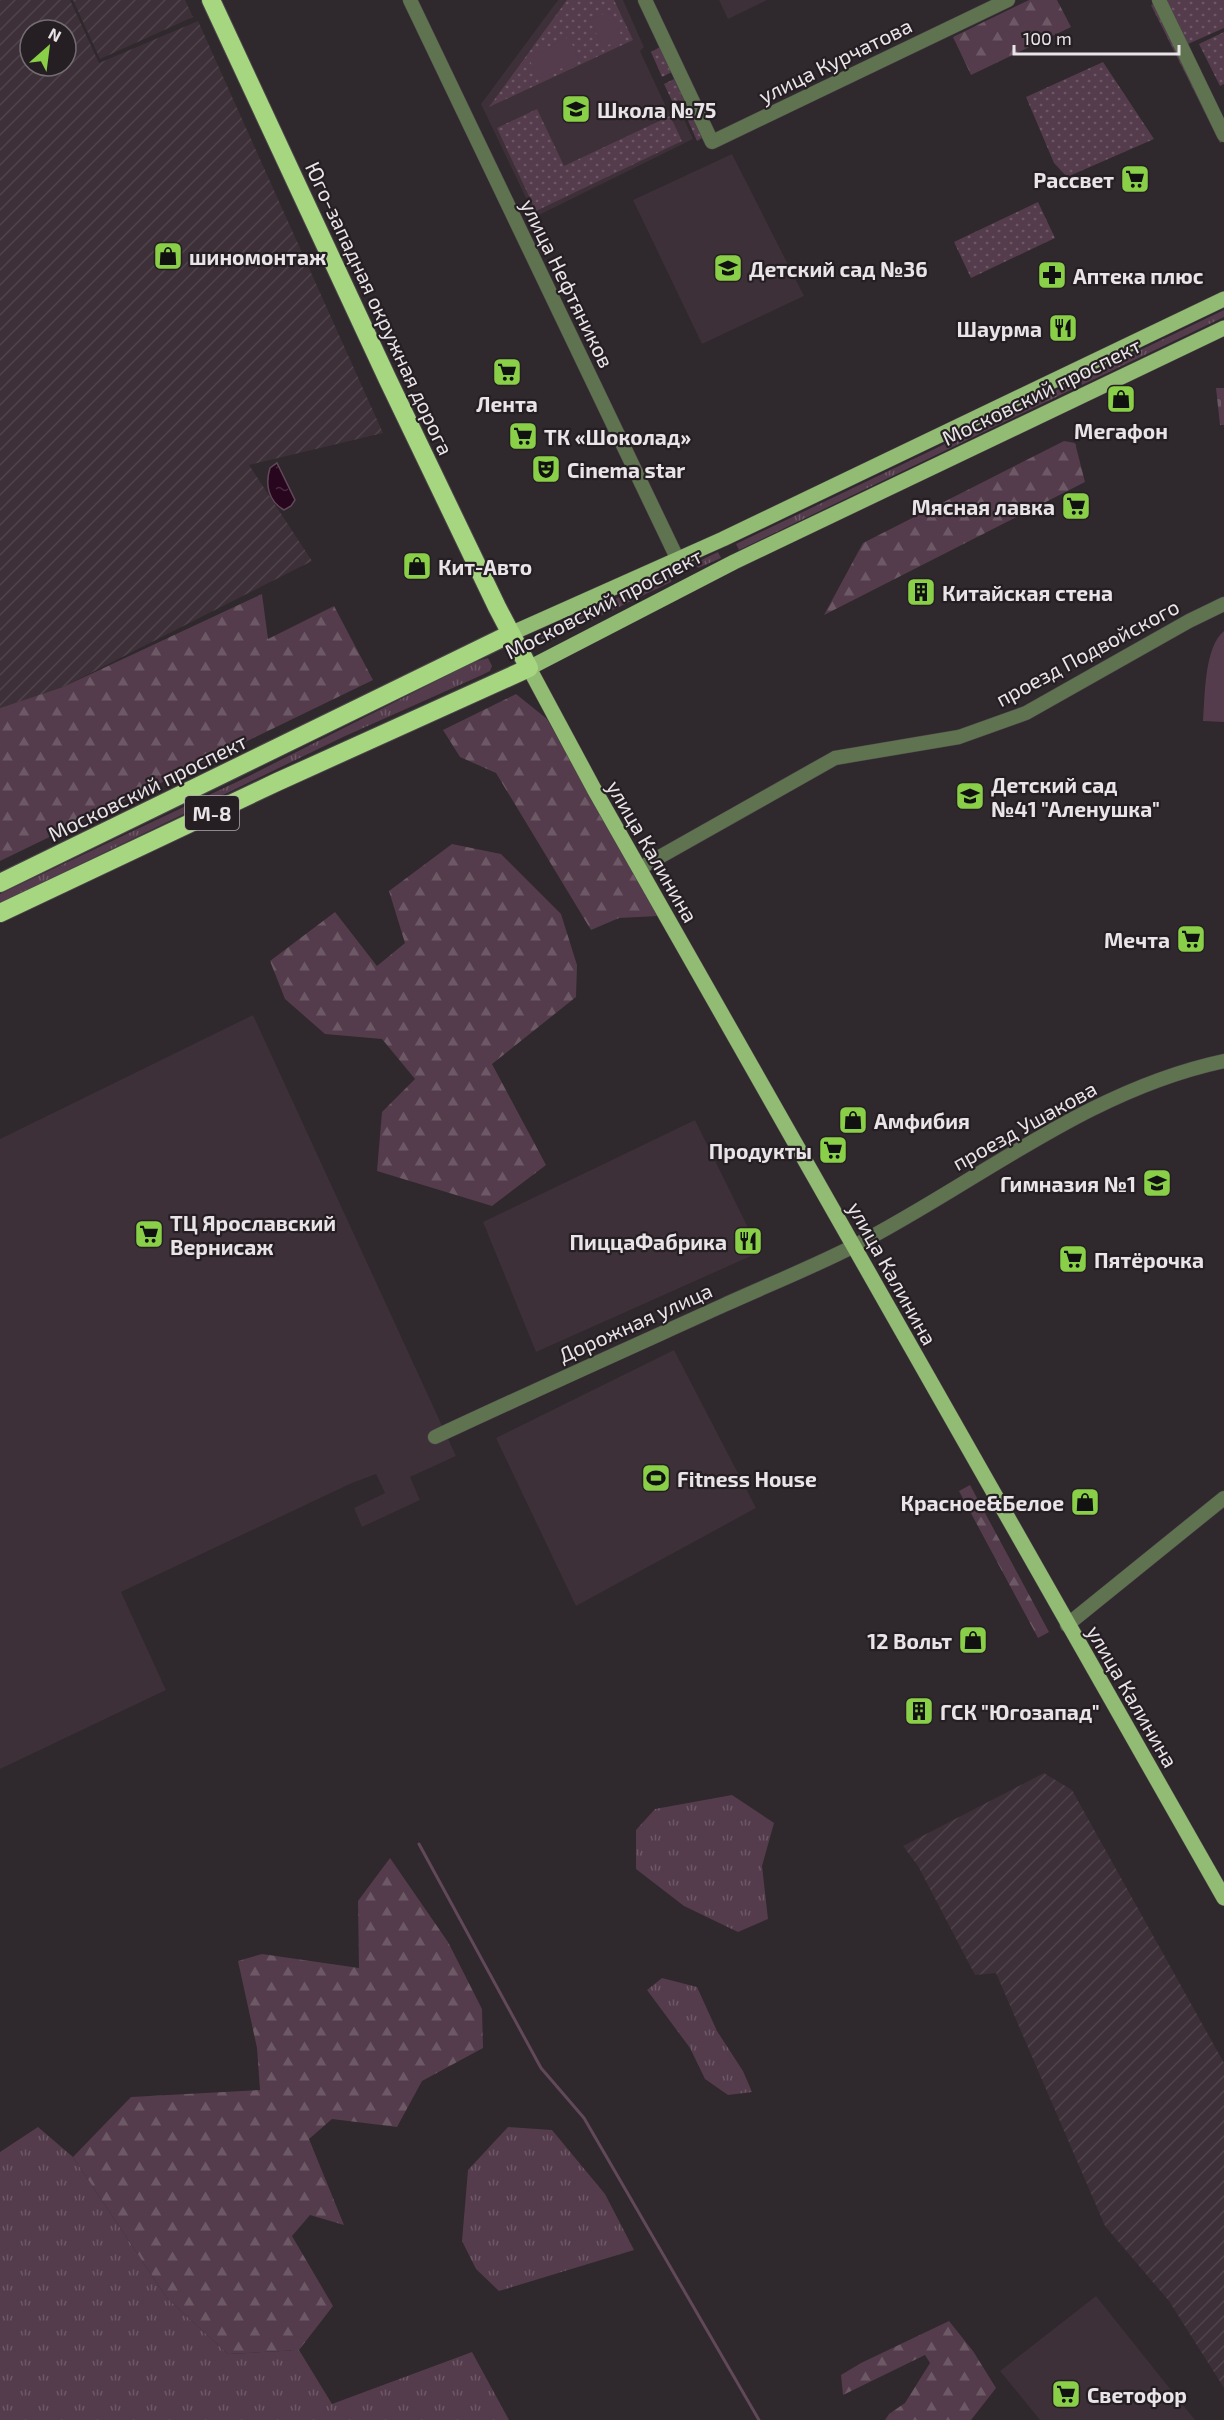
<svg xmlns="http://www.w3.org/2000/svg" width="1224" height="2420" viewBox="0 0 1224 2420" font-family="'Exo 2',sans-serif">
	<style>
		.built { fill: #3d3038 }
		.industrial { fill: url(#industrial-furrows); fill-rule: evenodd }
		.grass { fill: url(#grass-tufts) }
		.forest { fill: url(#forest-firs) }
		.cemetery { fill: url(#cemetery-stones) }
		.park { fill: url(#park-dots) }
		.garden { fill: #543c4c }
		.water { fill: url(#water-ripples); stroke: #61495a; stroke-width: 1.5 }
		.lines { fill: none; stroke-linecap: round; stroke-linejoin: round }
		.stream { stroke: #61495a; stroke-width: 3 }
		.minor-casing { stroke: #4d464a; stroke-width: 15 }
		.major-casing { stroke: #4d464a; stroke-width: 16 }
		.highway-casing { stroke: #4d464a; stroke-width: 20 }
		.minor { stroke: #5f7351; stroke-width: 14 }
		.major { stroke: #92bb73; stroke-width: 15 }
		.highway { stroke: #a6d780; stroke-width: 18 }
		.labels { text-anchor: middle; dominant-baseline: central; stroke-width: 4.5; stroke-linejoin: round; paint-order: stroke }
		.shield { fill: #251f23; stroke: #aea9ac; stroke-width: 1.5 }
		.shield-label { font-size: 20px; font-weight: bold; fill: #e9e4e7 }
		.street-label { font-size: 21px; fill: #e9e4e7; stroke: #251f23 }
		.poi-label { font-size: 21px; font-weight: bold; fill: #e9e4e7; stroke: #251f23; text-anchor: start }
	</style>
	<defs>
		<pattern id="industrial-furrows" width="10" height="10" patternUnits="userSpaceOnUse" patternTransform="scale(1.5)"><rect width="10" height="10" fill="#3d3038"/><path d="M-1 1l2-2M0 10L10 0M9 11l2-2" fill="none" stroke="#50444b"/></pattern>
		<pattern id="grass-tufts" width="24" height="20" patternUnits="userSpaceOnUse" patternTransform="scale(1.5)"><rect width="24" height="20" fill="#543c4c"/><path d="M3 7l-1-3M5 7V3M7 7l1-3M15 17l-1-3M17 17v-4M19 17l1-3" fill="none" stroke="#6d5866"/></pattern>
		<pattern id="forest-firs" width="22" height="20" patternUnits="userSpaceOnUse" patternTransform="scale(1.5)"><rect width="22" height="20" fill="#543c4c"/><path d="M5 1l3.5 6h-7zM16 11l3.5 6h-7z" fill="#6d5866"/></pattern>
		<pattern id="cemetery-stones" width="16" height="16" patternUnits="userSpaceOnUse" patternTransform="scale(1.5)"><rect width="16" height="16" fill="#543c4c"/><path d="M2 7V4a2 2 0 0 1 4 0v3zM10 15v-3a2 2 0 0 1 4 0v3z" fill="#6d5866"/></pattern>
		<pattern id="park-dots" width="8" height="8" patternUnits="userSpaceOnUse" patternTransform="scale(1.5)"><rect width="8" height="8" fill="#543c4c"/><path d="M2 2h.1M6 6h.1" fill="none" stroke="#6d5866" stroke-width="1.8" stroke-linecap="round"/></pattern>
		<pattern id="water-ripples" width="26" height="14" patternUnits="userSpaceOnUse" patternTransform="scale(1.5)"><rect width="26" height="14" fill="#27061e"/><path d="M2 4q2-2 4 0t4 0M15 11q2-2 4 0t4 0" fill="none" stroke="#462a3f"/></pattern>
	</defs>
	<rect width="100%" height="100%" fill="#2f282c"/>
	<path class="built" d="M558,0H623L644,47L640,51L668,111L678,106L693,139L535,217L481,104Z
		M719,0H767L728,19Z
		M732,154L804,296L702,344L633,200Z
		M253,1015L456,1456L410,1477L420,1500L362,1527L354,1508L385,1493L376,1474L352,1483L121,1592L166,1690L0,1769V1139Z
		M695,1120L760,1252L536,1352L483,1222Z
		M674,1350L756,1508L576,1606L496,1438Z
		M1096,2296L1195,2420H1040L1000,2371Z"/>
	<path class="industrial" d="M0,0H70L99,63L198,21L383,433L249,465L312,561L63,687L0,708ZM30,30H66V66H30Z
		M73,0H185L193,17L100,59Z
		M1044,1773L1072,1790L1224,2063V2388L1169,2301L1105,2226L996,1973L975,1975L918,1866L903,1846Z"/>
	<path class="grass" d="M1224,310V317L1082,385L1080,379Z
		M1072,383L1075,388L739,550L736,544Z
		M718,552L721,558L698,568L695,563Z
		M667,575L672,576L671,582L548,641L541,638L543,632Z
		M488,658L492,666L490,671L482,675L343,737L0,903V894L245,778L474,662Z
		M732,1795L774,1823L762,1866L768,1919L738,1932L684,1906L636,1869V1830L655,1809Z
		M662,1978L697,1987L717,2031L743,2071L752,2092L728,2095L705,2079L690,2048L647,1990Z
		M38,2127L73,2157L167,2298L228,2354L299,2350L332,2404L472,2352L509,2420H0V2152Z
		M508,2127L552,2130L605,2194L634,2250L499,2291L476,2269L462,2241L468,2170Z"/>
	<path class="forest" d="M1029,0H1057L1071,27L971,75L953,37Z
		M1064,441L1075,443L1085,482L824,615L863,543Z
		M262,594L268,639L334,606L373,680L0,861V708L63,687Z
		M516,694L547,719L658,916L619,918L591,930L496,773L460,757L443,730Z
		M452,844L501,854L561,914L577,965L576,997L492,1064L546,1165L492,1206L377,1171L382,1112L415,1079L382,1039L325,1034L285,999L270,961L335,912L377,966L405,943L389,891Z
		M970,1485L1049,1632L1038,1638L959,1491Z
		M390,1858L448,1942L482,2009L483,2048L422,2081L397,2127L332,2119L309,2139L344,2225L310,2215L292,2236L333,2306L299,2350L228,2354L167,2298L73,2157L131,2097L260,2090L257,2048L238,1961L262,1954L359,1968L358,1901Z
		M949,2321L973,2351L996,2388L971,2420H885L889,2414L905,2403L930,2363L925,2355L843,2395L841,2375L861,2363Z"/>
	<path class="cemetery" d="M1216,388H1224V425H1220Z"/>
	<path class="park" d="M567,0H614L633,40L489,107Z
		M1167,0H1224V28L1188,44Z
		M1156,3L1223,141L1220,143L1151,5Z
		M1224,32V84L1220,86L1199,44Z
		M660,47L672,72L662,77L651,52Z
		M1103,62L1154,139L1067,177L1054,163L1026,97Z
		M674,79L702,138L697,141L679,100L673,103L664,84Z
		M537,109L564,166L670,116L682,141L536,211L497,128Z
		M1038,202L1055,238L971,278L954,242Z"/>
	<path class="garden" d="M610,11L623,39L603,47L590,20Z
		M569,37L579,60L539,79L528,57Z
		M1224,631V722L1203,721C1205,697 1204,647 1224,631Z"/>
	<path class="water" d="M277,463L295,500L291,506L284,510C268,501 265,484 270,468Z"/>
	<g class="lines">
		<path class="stream" d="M419,1844L541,2068L584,2118L759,2420"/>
		<g class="minor-casing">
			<path id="minor" d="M410,0L678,560
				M645,0L712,142L1008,0
				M1159,0L1224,135
				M640,868L835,758L959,737L1026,713L1189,621L1224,604
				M435,1437C531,1392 627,1349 724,1305C768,1285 813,1267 856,1245C978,1182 1087,1090 1224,1061
				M1067,1625L1224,1498"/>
		</g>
		<g class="major-casing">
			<path id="major" d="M1224,328L734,562L529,668L594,789L1224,1898
				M510,634L723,539L1224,299"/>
		</g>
		<g class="highway-casing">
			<path id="highway" d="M0,883L510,634
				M0,913L277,782L529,668L497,607L388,380L211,0"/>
		</g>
		<use href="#minor" class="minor"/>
		<use href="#major" class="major"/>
		<use href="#highway" class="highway"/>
	</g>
	<defs>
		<g id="school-square" transform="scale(1.5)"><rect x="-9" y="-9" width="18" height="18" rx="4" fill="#89cf48" stroke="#251f23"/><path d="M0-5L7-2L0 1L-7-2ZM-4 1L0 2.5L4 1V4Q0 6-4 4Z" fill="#111"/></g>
		<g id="supermarket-square" transform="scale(1.5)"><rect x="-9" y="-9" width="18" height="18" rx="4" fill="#89cf48" stroke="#251f23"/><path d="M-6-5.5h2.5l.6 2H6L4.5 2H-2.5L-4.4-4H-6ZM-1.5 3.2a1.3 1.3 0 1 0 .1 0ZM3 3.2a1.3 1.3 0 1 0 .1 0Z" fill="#111"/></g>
		<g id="shop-square" transform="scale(1.5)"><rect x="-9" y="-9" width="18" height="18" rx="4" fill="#89cf48" stroke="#251f23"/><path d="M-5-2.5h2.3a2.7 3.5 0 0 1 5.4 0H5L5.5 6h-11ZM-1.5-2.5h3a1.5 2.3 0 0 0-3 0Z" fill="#111"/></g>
		<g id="pharmacy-square" transform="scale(1.5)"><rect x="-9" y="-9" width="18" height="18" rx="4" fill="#89cf48" stroke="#251f23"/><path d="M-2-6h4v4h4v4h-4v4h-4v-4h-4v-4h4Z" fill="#111"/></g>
		<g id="restaurant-square" transform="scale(1.5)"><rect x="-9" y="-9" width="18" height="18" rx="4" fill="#89cf48" stroke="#251f23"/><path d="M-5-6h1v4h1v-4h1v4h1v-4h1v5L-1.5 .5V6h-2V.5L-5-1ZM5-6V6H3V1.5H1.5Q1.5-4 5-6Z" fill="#111"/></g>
		<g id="theatre-square" transform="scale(1.5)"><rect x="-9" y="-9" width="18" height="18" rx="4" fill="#89cf48" stroke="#251f23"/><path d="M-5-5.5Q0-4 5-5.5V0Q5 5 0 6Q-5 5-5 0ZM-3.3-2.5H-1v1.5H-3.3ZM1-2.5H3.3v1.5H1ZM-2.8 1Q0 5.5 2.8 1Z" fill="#111"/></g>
		<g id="building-square" transform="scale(1.5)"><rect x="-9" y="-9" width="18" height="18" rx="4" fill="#89cf48" stroke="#251f23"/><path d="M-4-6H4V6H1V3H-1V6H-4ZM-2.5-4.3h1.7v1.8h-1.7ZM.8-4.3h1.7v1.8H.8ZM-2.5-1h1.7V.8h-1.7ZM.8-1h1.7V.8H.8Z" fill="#111"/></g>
		<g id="stadium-square" transform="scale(1.5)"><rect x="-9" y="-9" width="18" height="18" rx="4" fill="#89cf48" stroke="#251f23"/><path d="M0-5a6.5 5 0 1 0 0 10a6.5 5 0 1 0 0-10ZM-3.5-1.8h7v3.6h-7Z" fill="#111"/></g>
	</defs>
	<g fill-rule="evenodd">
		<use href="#school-square" x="576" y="109"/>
		<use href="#supermarket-square" x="1135" y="179"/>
		<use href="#shop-square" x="168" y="256"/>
		<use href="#school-square" x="728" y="268"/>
		<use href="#pharmacy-square" x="1052" y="275"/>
		<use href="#restaurant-square" x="1063" y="328"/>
		<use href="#supermarket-square" x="507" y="372"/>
		<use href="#shop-square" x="1121" y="399"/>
		<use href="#supermarket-square" x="523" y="436"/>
		<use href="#theatre-square" x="546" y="469"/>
		<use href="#supermarket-square" x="1076" y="506"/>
		<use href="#shop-square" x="417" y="566"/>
		<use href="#building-square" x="921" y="592"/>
		<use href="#school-square" x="970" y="796"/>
		<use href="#supermarket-square" x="1191" y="939"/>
		<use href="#shop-square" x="853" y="1120"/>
		<use href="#supermarket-square" x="833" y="1150"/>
		<use href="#school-square" x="1157" y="1183"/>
		<use href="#supermarket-square" x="149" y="1234"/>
		<use href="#restaurant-square" x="748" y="1241"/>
		<use href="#supermarket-square" x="1073" y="1259"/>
		<use href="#stadium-square" x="656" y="1478"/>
		<use href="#shop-square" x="1085" y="1502"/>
		<use href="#shop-square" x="973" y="1640"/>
		<use href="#building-square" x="919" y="1711"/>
		<use href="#supermarket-square" x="1066" y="2394"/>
	</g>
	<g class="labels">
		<rect class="shield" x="185" y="796" width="54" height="34" rx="4.5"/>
		<g class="shield-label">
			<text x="212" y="813">М-8</text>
		</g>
		<g class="street-label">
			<text transform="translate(835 60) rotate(-26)">улица Курчатова</text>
			<text transform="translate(568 283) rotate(64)">улица Нефтяников</text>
			<text transform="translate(380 308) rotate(65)">Юго-западная окружная дорога</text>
			<text transform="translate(1041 391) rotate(-26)">Московский проспект</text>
			<text transform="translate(603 603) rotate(-27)">Московский проспект</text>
			<text transform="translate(1087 652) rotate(-28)">проезд Подвойского</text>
			<text transform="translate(147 787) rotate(-26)">Московский проспект</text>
			<text transform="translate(653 851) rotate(60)">улица Калинина</text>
			<text transform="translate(1024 1125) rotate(-29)">проезд Ушакова</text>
			<text transform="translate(893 1273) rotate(61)">улица Калинина</text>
			<text transform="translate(635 1322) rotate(-24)">Дорожная улица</text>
			<text transform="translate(1133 1696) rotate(60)">улица Калинина</text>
		</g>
		<g class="poi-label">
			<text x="597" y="109">Школа №75</text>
			<text x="1114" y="179" text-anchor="end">Рассвет</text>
			<text x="189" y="256">шиномонтаж</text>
			<text x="749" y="268">Детский сад №36</text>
			<text x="1073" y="275">Аптека плюс</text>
			<text x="1042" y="328" text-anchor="end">Шаурма</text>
			<text x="507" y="403" text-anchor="middle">Лента</text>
			<text x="1121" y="430" text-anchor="middle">Мегафон</text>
			<text x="544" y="436">ТК «Шоколад»</text>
			<text x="567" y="469">Cinema star</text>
			<text x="1055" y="506" text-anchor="end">Мясная лавка</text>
			<text x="438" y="566">Кит-Авто</text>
			<text x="942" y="592">Китайская стена</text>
			<text x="991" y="784">Детский сад<tspan x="991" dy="24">№41 "Аленушка"</tspan></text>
			<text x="1170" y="939" text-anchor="end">Мечта</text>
			<text x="874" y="1120">Амфибия</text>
			<text x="812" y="1150" text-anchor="end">Продукты</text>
			<text x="1136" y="1183" text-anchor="end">Гимназия №1</text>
			<text x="170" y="1222">ТЦ Ярославский<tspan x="170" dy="24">Вернисаж</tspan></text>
			<text x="727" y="1241" text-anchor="end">ПиццаФабрика</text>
			<text x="1094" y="1259">Пятёрочка</text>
			<text x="677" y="1478">Fitness House</text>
			<text x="1064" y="1502" text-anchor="end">Красное&amp;Белое</text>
			<text x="952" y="1640" text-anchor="end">12 Вольт</text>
			<text x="940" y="1711">ГСК "Югозапад"</text>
			<text x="1087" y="2394">Светофор</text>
		</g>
	</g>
	<g transform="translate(48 48) rotate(28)"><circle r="28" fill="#251f23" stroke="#736e71" stroke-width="1.5"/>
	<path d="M0-4.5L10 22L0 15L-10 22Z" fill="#89cf48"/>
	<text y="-9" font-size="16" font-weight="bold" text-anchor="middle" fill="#e9e4e7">N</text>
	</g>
	<path d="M1014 45v9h165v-9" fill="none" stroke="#e9e4e7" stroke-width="3"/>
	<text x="1023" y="45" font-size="18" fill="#e9e4e7" stroke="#251f23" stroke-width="4.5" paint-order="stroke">100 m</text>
</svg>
